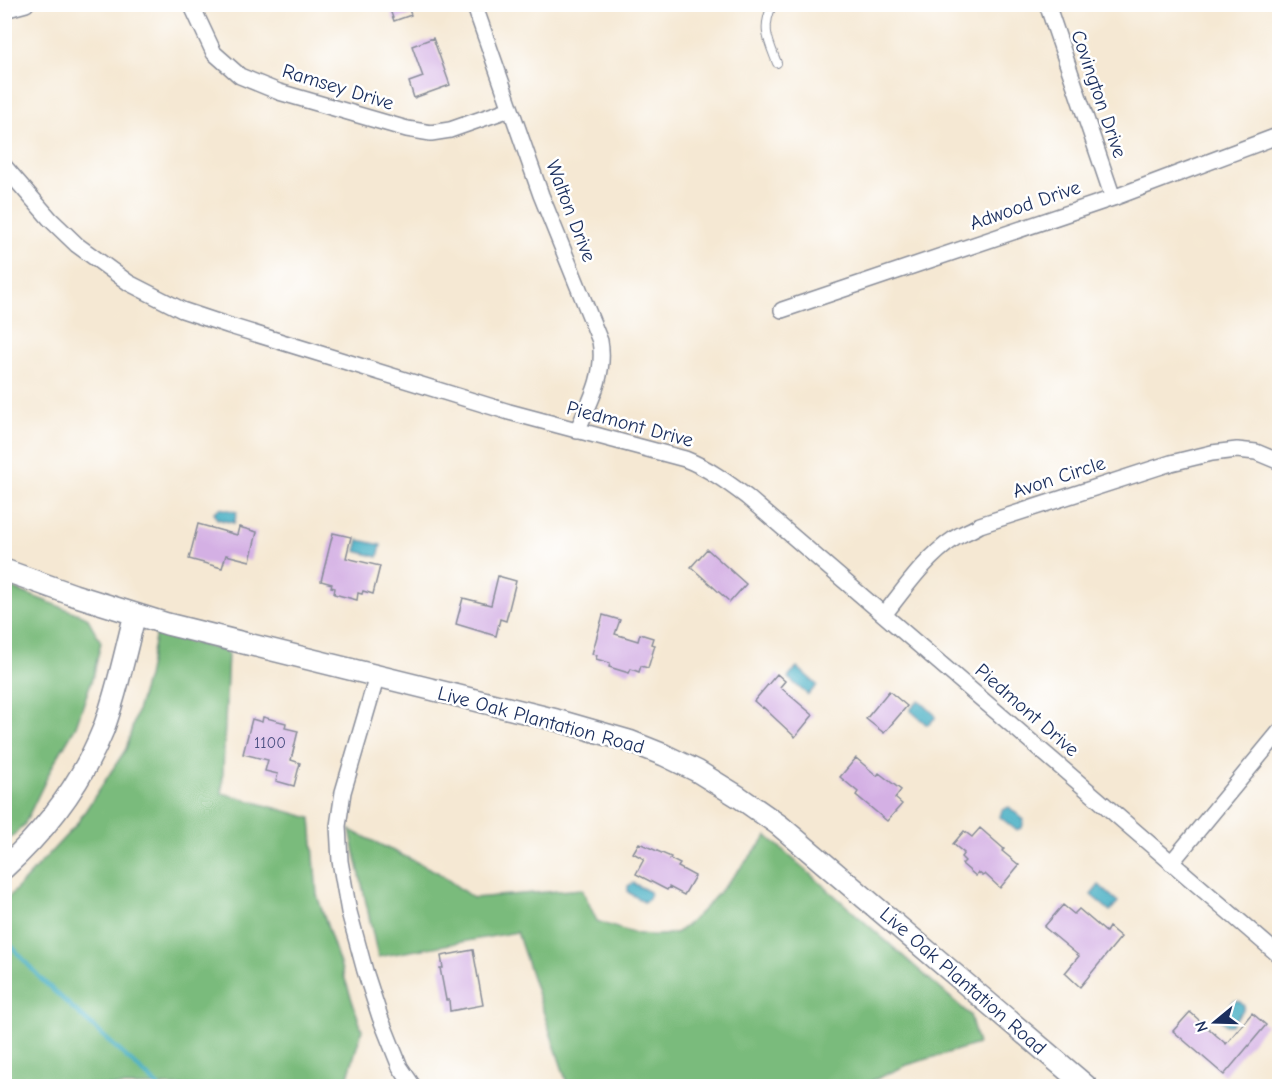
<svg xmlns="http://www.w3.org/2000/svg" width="1284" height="1091" viewBox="0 0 1284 1091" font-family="'Comic Neue',sans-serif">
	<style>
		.forest { fill: #7abb7c; stroke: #4a756d; stroke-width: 1.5 }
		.water { fill: #44aec2; stroke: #306e90; stroke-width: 1.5 }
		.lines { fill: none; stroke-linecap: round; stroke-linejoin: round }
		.stream { stroke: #44aec2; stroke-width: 4.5 }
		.building { fill: #d4b0e4 }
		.lane-casing { stroke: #888c98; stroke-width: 10 }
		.street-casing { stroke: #888c98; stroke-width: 18 }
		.secondary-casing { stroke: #888c98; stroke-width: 24 }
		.lane { stroke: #fff; stroke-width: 8 }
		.street { stroke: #fff; stroke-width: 15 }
		.secondary { stroke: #fff; stroke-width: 21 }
		.labels { text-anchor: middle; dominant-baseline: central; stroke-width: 5; stroke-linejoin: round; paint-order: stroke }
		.number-label { font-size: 16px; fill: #494f80 }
		.street-label { font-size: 20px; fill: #1b2f5e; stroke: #fff }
	</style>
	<rect width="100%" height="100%" fill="#fff"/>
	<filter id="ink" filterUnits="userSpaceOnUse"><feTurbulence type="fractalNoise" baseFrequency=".0167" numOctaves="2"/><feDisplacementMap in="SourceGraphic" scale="12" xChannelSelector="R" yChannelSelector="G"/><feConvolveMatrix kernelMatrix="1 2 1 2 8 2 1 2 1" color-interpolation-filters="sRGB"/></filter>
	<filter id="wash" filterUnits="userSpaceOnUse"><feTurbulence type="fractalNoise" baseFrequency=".008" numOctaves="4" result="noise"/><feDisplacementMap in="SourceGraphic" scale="24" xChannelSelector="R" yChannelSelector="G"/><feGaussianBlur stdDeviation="1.35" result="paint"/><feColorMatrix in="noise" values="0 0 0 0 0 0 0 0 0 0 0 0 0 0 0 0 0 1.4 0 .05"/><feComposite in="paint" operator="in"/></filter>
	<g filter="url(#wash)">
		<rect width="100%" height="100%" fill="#f5e8d3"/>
		<path class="forest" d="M4,585L87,617L101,642L94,673L76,726L53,765L24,825L5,843Z
			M156,633L228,652L222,793L311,818L317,895L362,1030L345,1086H5V899L12,894L76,825L126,749L147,677Z
			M350,830L437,872L473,898L582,889L597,921C622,930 646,940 674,933C691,930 752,854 767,836L970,1015L978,1044L907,1065L861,1086H568L517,932L378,957Z"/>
		<path class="water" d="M220,508L237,512L234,523L217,519L214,512Z
			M359,540L381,545L378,557L356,551Z
			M797,667L817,685L808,695L788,678Z
			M919,700L935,715V718L929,724H926L910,710Z
			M1009,807L1024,820L1022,828L1016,830L1000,817L1002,810Z
			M633,883L650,892L649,899L644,902L628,892V886Z
			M1099,885L1118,902L1110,911L1091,895Z
			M1233,1001H1239L1244,1006L1243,1010L1231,1025H1226L1221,1020V1016Z"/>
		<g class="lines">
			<path class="stream" d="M4,938L42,980L158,1086"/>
		</g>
		<g id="blocks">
			<path class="building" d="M388,4H407L411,15L394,21Z
				M433,38L450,85L414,98L409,82L423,77L412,46Z
				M198,524L237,535L239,527L257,532L250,561L226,555L222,568L189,559Z
				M333,533L351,537L346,558L380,566L373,594L363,591L362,594L358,593L357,600L334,594L335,588L331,587L332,584L321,581Z
				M707,549L746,584L730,602L691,567Z
				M498,576L516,581L506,621L500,619L496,636L456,624L463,598L491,605Z
				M603,615L620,620L615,634L638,641L640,634L653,638L651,644L655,645L648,668L641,666L639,672L631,669L629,673L609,667L610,663L596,659L597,655L592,654Z
				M777,674L785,681L780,687L813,715L795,737L763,707L762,708L754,701Z
				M889,691L907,706L884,733L866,719Z
				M263,717L286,723L285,728L298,731L291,760L300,763L294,786L276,781L278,774L265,771L268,760L243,754L252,719L262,722Z
				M856,758L877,776L879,773L901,790L895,798L902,804L887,821L856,795L858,792L840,777Z
				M980,828L1004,849L1002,851L1019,865L1000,888L985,874L983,876L978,872L976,876L962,864L965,861L961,857L964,853L953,844L964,831L972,837Z
				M639,843L671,857L670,859L680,864L678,867L695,876L684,895L669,887L667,890L636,874L644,859L633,853Z
				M1063,905L1074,914L1079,909L1106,932L1109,927L1121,937L1080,987L1065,973L1079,956L1044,927Z
				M473,950L483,1005L450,1011L449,1000H446L440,968H443L441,956Z
				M1190,1012L1226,1044L1252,1013L1266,1025L1224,1075L1173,1031Z"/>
		</g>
	</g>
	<g filter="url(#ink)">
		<use href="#blocks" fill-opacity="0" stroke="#888c98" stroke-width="1.5"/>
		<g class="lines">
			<g class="lane-casing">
				<path id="lane" d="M773,4C761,28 768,40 777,63"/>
			</g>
			<g class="street-casing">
				<path id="street" d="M191,4L214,53L240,76L279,92L407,129L431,133L450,130L510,109
					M474,4L541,195L600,341C606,374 590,402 577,431
					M1047,4L1113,198
					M4,10L26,4
					M4,166L50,219L77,245L129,283L182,310L230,326L509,412L685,459C708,468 727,482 747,497L1280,956
					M782,310L1113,198L1280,135
					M884,615C905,588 926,557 955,538C963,533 972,530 980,525L1171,463L1212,453L1237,450L1256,452L1280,462
					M377,676L343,792L338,826L340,861L349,912L365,971L380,1017L400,1067L413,1086
					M1171,863L1280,731"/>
			</g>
			<g class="secondary-casing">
				<path id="secondary" d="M4,570L74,595L167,624L556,720L629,741L664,755L697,771L739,797L779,825L1086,1086
					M4,868C47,829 81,784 103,730C117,693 125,653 135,614"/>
			</g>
			<use href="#lane" class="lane"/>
			<use href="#street" class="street"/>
			<use href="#secondary" class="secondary"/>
		</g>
	</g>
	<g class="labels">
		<g class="number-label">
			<text x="270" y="743">1100</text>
		</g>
		<g class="street-label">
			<text transform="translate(338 87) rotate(17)">Ramsey Drive</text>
			<text transform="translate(1099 94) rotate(71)">Covington Drive</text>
			<text transform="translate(1025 205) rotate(-19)">Adwood Drive</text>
			<text transform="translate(571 211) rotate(69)">Walton Drive</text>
			<text transform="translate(630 424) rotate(15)">Piedmont Drive</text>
			<text transform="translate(1059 477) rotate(-18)">Avon Circle</text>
			<text transform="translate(1027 710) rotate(41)">Piedmont Drive</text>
			<text transform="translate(541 720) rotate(15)">Live Oak Plantation Road</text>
			<text transform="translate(963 981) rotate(41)">Live Oak Plantation Road</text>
		</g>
	</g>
	<rect width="1284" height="1091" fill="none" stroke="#fff" stroke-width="24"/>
	<g transform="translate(1215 1022) rotate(251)" stroke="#ffffff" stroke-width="4.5" paint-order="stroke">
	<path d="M0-4.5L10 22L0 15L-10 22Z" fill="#1b2f5e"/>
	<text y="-9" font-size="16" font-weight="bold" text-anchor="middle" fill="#1b2f5e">N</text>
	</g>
</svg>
